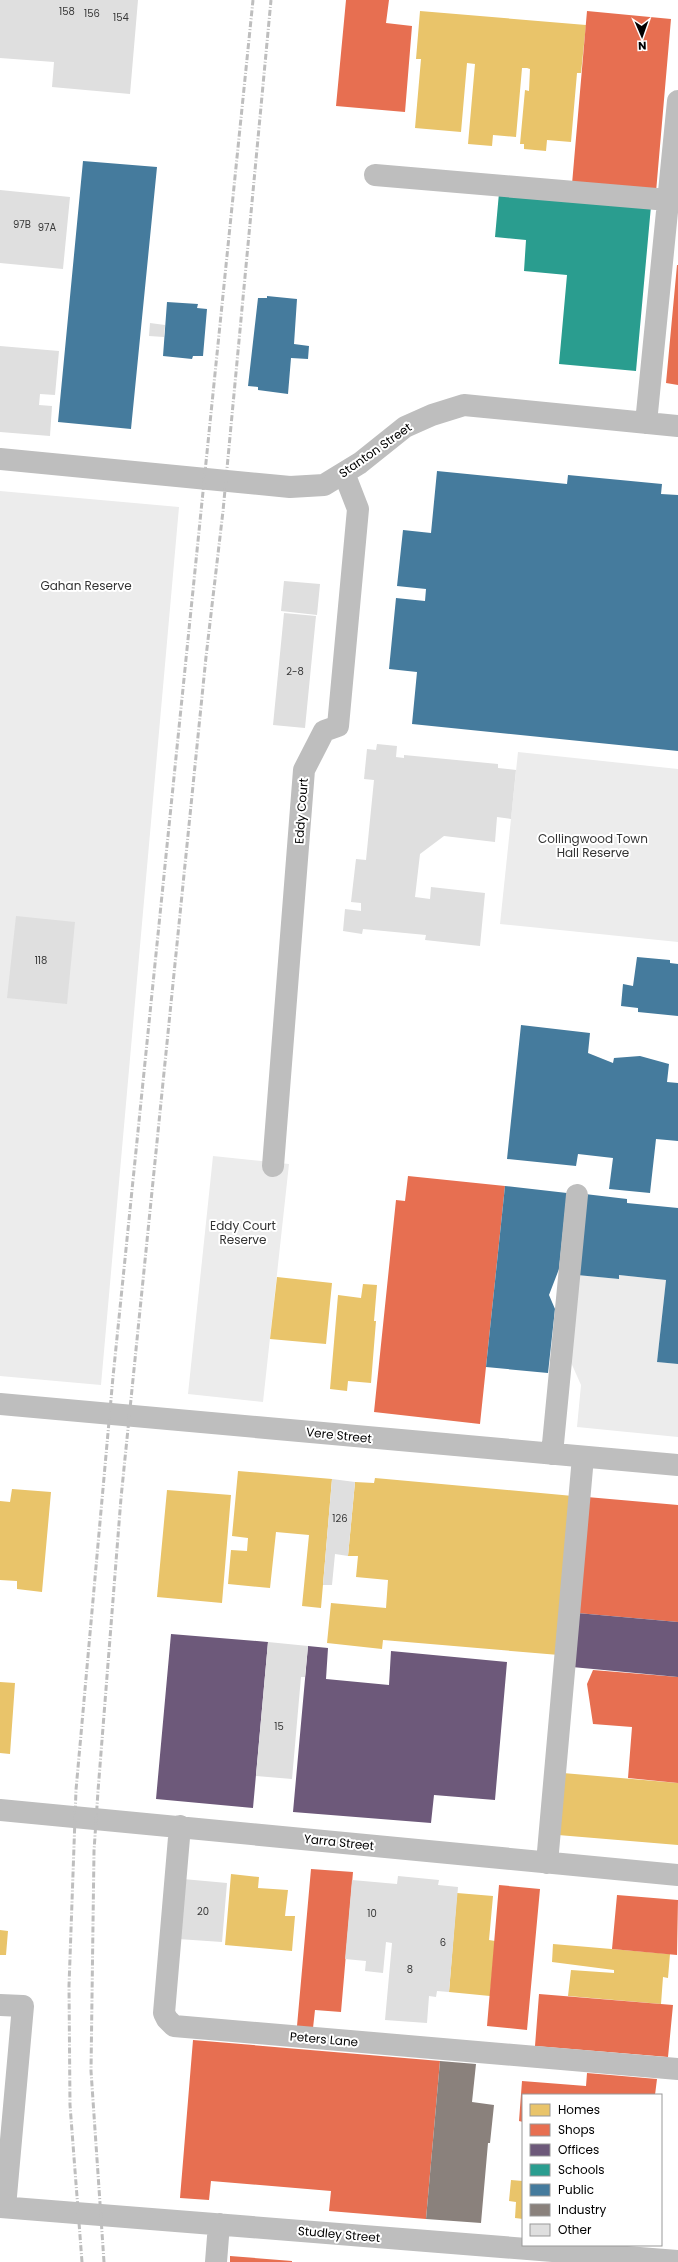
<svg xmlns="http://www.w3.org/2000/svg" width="678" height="2262" viewBox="0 0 678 2262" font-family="Poppins,sans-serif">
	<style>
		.green { fill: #ececec }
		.homes { fill: #e9c46a }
		.shops { fill: #e76f51 }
		.offices { fill: #6d597a }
		.schools { fill: #2a9d8f }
		.public { fill: #457b9d }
		.industry { fill: #8a817c }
		.building { fill: #dfdfdf }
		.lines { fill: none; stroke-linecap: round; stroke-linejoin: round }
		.minor { stroke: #bebebe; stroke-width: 22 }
		.rail { stroke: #bebebe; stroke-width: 3; stroke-dasharray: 6 2 1 2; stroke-linecap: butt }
		.labels { text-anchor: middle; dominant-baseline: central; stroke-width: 4; stroke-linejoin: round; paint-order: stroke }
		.number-label { font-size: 10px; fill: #383838 }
		.street-label { font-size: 12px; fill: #000; stroke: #fff }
		.park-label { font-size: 12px; fill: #333; stroke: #fff }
	</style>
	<rect width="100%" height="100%" fill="#fff"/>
	<path class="green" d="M0,491L179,507L101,1385L0,1376Z
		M518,752L678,769V942L500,924Z
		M213,1156L289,1164L263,1402L188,1394Z
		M577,1275L619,1279V1275L666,1280L657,1362L678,1364V1437L577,1427L581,1385L569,1358Z"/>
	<path class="homes" d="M420,11L586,25L581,73H577L571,142L547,140L546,151L524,149V144H520L525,90L529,91L530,69L527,68H522L516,137L493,135L492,146L468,144L475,64L467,63L461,132L415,128L421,59H416Z
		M277,1277L332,1283L326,1344L270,1339Z
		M363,1284L377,1285L374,1321H376L371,1383L348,1381L347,1391L330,1389L338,1295L361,1298Z
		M238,1471L332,1479L321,1608L302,1606L309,1535L276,1532L270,1588L228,1584L231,1550L247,1551L248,1538L232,1536Z
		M375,1478L573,1496L559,1655L383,1640L382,1649L327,1643L331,1603L386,1608L388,1580L356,1577L358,1556H348L355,1482L374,1483Z
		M12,1489L51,1492L42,1592L17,1589V1581L0,1580V1501L10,1502Z
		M167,1490L231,1495L222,1603L157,1597Z
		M0,1682L15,1683L10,1754L0,1753Z
		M563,1773L678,1783V1845L558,1835Z
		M231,1874L259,1877L258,1888L288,1890L285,1916H295L292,1951L225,1945Z
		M457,1893L493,1896L489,1940L495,1941L490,1996L449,1992Z
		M0,1930L8,1931L6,1955H0Z
		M553,1944L670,1954L668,1978L663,1977L661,2004L568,1996L571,1970L614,1973V1970L552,1962Z
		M511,2180L523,2181V2219L515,2218L516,2202L509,2201Z"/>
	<path class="shops" d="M346,0H389L386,23L412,26L405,112L336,106Z
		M587,11L671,19L656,192L572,184Z
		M677,265H678V385L666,383Z
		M408,1176L505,1186L480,1424L374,1412L396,1200L405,1201Z
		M587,1497L678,1505V1622L577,1613Z
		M593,1670L678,1677V1783L628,1778L632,1727L593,1724L587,1684Z
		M311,1869L353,1872L341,2012L315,2010L313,2028L297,2026Z
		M499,1885L540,1889L527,2030L487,2026Z
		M617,1895L678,1900L677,1955L612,1949Z
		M539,1994L673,2005L668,2057L535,2046Z
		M193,2040L440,2061L426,2219L329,2211L331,2191L211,2181L209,2200L180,2198Z
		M587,2073L657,2079L655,2095H523V2122L519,2121L522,2081L586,2086Z
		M230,2256L292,2261V2262H230Z"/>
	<path class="offices" d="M577,1613L678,1622V1677L572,1667Z
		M171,1634L268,1642L253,1808L156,1799Z
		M308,1646L328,1648L326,1679L389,1685L391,1651L507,1662L495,1800L434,1795L431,1823L293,1812Z"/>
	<path class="schools" d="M499,193L651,206L636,371L559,364L567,275L524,271L526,240L495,237Z"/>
	<path class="public" d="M83,161L157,167L131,429L58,422Z
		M267,296L297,299L294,344L309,346L308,359L291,358L288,394L258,390V387L248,386L258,298H267Z
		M167,302L198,304L197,308L207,309L203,356H193L192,359L163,356Z
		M437,471L567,484L568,475L662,484L661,494L678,495V751L412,724L417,672L389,669L396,598L425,601L426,589L397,586L403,530L431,533Z
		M637,957L670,960V963L678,964V1016L638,1012V1008L621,1006L623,984L633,986Z
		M521,1025L590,1033L588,1053L613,1063L614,1058L640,1056L669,1064L667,1082L678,1083V1141L656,1139L650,1193L609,1189L613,1158L578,1154L576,1166L507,1159Z
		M505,1186L567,1193L559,1269L549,1295L555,1309L548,1373L486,1367Z
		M585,1194L627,1199V1203L678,1208V1364L657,1362L666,1280L619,1275V1279L577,1275Z"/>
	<path class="industry" d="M440,2061L476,2064L472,2102L494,2105L490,2143H488L481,2223L426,2219Z"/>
	<path class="building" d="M0,0H138L130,94L52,87L54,62L0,58Z
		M0,190L70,197L63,269L0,263Z
		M150,323L165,325L164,337L149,336Z
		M0,346L59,351L55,395L40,394L39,405L52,406L50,436L0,432Z
		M284,581L320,584L317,615L281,611Z
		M284,613L316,616L305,728L273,725Z
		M377,744L397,746L396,757L404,758V755L498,764V768L516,770L511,819L497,817L495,842L444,836L420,854L415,897L430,899L431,887L485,893L480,946L425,940L426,935L363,929L362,934L343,931L345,909L361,911V903L351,902L356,859L366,860L374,780L364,779L367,749L376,750Z
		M16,916L75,922L67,1004L7,998Z
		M332,1479L355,1482L348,1556L335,1554L332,1585H323Z
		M268,1642L308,1646L305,1677H301L292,1779L256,1776Z
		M398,1876L439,1880L438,1885L458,1887L449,1992L437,1991L436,1997L429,1996L427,2023L385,2020L392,1943L386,1942L383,1973L365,1971L366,1961L345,1959L352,1880L397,1884Z
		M183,1879L227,1883L222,1942L178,1939Z"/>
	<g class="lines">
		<path class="minor" d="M375,175L668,200
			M646,423L678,101
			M0,459L290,487L324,485L360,463L405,427L432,415L464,405L678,426
			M273,1166L304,770L324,731L338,726L358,509L344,473
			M0,1404L678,1465
			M552,1454L577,1195
			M0,1810L678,1875
			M180,1826L164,2013L167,2019L174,2026L678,2069
			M547,1863L583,1457
			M0,2005L23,2006L5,2207
			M0,2207L678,2261
			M216,2262L219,2224"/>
		<path class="rail" d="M82,2262L70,2105L69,1986L76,1790L113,1377L253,0
			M104,2262L91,2071L94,1851L98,1791L121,1498L206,657L223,511L271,0"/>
	</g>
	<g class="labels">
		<g class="number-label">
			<text x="67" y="11">158</text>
			<text x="92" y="13">156</text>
			<text x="121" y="17">154</text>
			<text x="22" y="224">97B</text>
			<text x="47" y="227">97A</text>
			<text x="295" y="671">2-8</text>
			<text x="41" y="960">118</text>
			<text x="340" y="1518">126</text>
			<text x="279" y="1726">15</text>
			<text x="203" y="1911">20</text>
			<text x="372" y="1913">10</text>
			<text x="443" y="1942">6</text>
			<text x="410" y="1969">8</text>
		</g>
		<g class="street-label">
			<text transform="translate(375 450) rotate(-35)">Stanton Street</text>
			<text transform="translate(301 811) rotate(-86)">Eddy Court</text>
			<text transform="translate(339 1435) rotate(6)">Vere Street</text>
			<text transform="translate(339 1842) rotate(6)">Yarra Street</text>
			<text transform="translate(324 2039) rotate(5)">Peters Lane</text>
			<text transform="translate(339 2234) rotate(5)">Studley Street</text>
		</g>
		<g class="park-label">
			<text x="86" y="585">Gahan Reserve</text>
			<text x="593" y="838">Collingwood Town<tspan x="593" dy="14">Hall Reserve</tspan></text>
			<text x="243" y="1225">Eddy Court<tspan x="243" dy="14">Reserve</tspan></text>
		</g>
	</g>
	<rect x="522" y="2094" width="140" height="152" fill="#ffffff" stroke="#999999"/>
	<rect x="530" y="2104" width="20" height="12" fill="#e9c46a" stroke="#999999"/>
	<text x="558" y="2114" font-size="12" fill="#000000">Homes</text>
	<rect x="530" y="2124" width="20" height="12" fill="#e76f51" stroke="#999999"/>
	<text x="558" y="2134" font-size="12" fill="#000000">Shops</text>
	<rect x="530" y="2144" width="20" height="12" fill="#6d597a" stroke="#999999"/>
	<text x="558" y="2154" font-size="12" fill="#000000">Offices</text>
	<rect x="530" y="2164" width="20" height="12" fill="#2a9d8f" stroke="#999999"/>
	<text x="558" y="2174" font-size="12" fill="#000000">Schools</text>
	<rect x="530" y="2184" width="20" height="12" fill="#457b9d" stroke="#999999"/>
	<text x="558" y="2194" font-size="12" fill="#000000">Public</text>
	<rect x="530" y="2204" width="20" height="12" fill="#8a817c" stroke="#999999"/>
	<text x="558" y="2214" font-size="12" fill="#000000">Industry</text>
	<rect x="530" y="2224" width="20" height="12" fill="#dfdfdf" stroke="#999999"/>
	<text x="558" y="2234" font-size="12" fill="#000000">Other</text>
	<g transform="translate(642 36) rotate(178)" stroke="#ffffff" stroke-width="3" paint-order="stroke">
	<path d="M0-3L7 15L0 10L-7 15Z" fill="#000000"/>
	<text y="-6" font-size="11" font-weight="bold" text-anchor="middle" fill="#000000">N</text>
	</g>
</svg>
